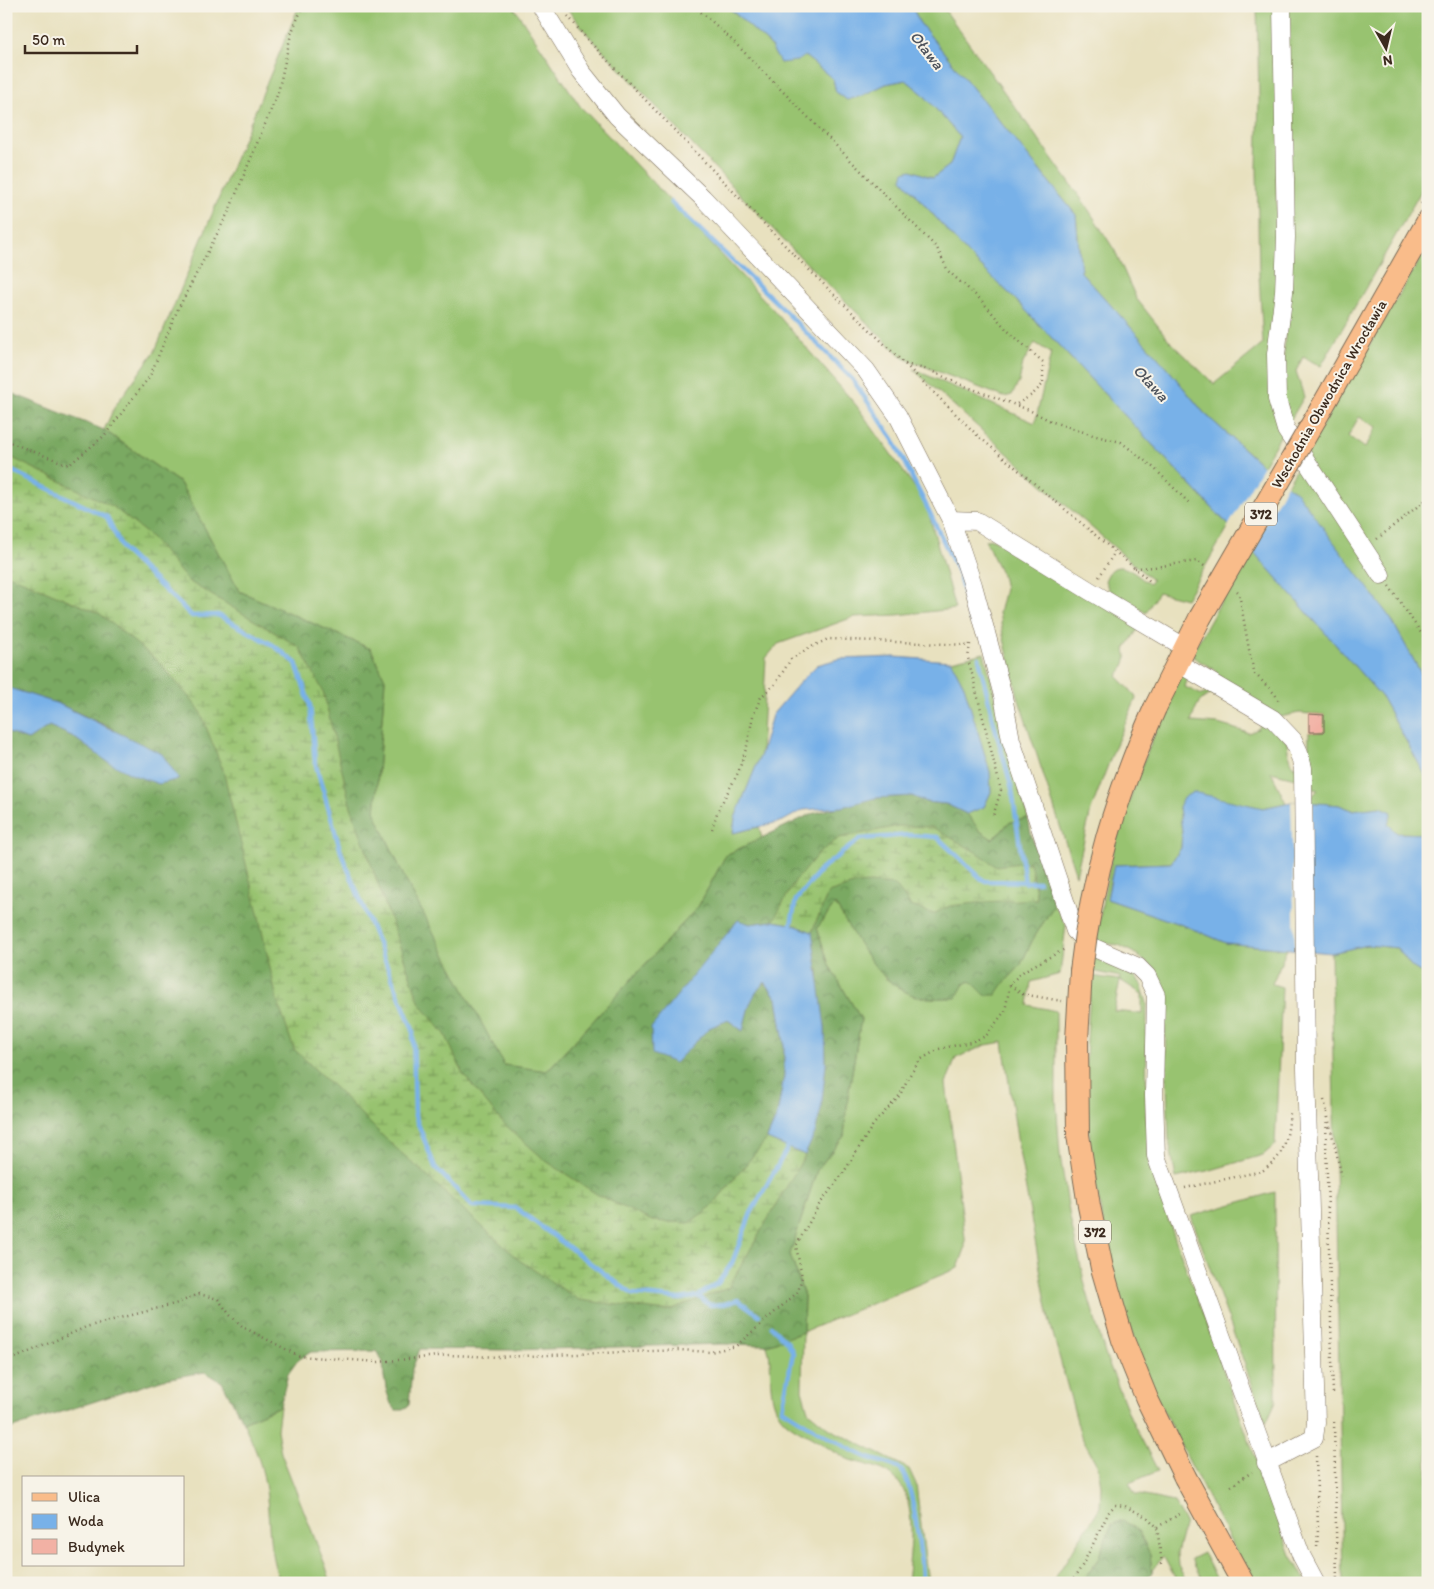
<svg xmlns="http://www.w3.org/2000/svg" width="1434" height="1589" viewBox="0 0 1434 1589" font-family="Itim,sans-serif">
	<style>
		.grass { fill: #98c370; stroke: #6a7647; fill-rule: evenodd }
		.forest { fill: url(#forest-crowns); stroke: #5a6a40; fill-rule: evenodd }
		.wetland { fill: url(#wetland-marsh); stroke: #6a7647 }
		.water { fill: #78b1e8; stroke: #5a6e83 }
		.pier { fill: #e8e1bf }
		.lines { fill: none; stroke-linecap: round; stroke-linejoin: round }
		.stream { stroke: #78b1e8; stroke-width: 4.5 }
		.building { fill: #f2b1a4 }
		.minor-casing { stroke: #786a56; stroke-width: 19 }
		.major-casing { stroke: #786a56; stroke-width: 24 }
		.path { stroke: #786a56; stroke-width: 2.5; stroke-dasharray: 1 4; stroke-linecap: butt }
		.minor { stroke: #fff; stroke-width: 18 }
		.major { stroke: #f9bc8a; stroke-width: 22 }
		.major-bridge-casing { stroke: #786a56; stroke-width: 24; stroke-linecap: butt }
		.major-bridge { stroke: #f9bc8a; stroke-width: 22 }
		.labels { text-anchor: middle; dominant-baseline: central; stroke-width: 4; stroke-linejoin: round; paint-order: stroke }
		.shield { fill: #f7f3e8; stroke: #73665b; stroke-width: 1 }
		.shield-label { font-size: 14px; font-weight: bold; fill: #3b2a1e }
		.street-label { font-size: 15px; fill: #3b2a1e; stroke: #f7f3e8 }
		.water-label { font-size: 16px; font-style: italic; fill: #4d525b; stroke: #f7f3e8 }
	</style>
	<defs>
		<pattern id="forest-crowns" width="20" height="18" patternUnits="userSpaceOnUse" patternTransform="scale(1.25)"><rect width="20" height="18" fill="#7aa962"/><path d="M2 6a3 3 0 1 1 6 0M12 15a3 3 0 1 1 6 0" fill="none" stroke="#658a50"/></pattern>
		<pattern id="wetland-marsh" width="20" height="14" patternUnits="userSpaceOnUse" patternTransform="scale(1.25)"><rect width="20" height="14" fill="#98c370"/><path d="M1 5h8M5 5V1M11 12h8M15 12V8" fill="none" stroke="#7d9f5b"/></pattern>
	</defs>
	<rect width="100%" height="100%" fill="#f7f3e8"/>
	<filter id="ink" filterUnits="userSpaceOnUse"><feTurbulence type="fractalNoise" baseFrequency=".02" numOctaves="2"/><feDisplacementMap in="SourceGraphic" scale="10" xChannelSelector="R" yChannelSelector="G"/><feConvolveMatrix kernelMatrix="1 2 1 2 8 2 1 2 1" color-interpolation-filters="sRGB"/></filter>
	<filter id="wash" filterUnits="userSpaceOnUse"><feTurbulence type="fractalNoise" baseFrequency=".0096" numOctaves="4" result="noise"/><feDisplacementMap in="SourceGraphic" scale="20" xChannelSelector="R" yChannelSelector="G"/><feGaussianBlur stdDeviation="1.12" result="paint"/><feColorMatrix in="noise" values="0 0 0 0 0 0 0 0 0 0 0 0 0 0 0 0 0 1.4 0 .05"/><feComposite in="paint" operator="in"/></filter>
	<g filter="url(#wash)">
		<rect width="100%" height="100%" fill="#e8e1bf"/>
		<path class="grass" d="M299,6H513L580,106L770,306L856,405L926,503L955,609L897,615L854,617L778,644L766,658L761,754L735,818L733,833L759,827L762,838L726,855L698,907L547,1071L503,1065L406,881L375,813L385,679L371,649L239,591L180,483L104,430L115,406L155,351Z
			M565,6H727L770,45L780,63L805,56L833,79L836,92L847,100L861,96L886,84L906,80L923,94L960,137L950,165L933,178L911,170L902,179L967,253L1015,299L1229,526L1186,599L1158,592L1146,613L1109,590L1105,581C1115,553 1135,574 1149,584L1152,580L1054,495L913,369L1035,423L1051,353L1035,343L1023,363L1019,382L1012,395L1004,397L903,358L787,244L589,36Z
			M912,6H942L1085,204L1115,251L1136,298L1169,340L1214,384L1263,344L1259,275L1257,167L1259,100L1257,6H1428V179L1321,366L1303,357L1296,371L1304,397L1288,424L1282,400L1292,174L1276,175L1282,433L1263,466L1204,413L1168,369L1081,272L1076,215L919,22Z
			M1428,246V686L1391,619L1287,485ZM1359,417L1377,427L1365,448L1348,436Z
			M993,539L1140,626L1125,649C1128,662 1125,665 1117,676L1135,695L1136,699L1114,749L1091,810L1076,875L1019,700L1003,635L999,613L1005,589L1002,575L985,540Z
			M1251,549L1381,696L1428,780V834L1397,833L1388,824L1381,807L1352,810L1339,805L1306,802L1318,790L1308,788L1309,732H1324V715L1299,713L1280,717L1223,684L1215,670L1193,657V651Z
			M984,653L1028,818L1008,823L1002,831L992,839L980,831L967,814L984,807L991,792L990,772L964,686L951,661Z
			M1189,674L1185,687L1202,695L1215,690L1231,702L1213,694C1197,699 1196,708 1191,722L1218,724L1249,733L1258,729L1264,720L1287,741L1288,752L1293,766H1299V779L1271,772L1286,803L1263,808L1228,801L1179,807L1182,831L1181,848L1171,863L1115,865L1110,881L1107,899L1188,927L1226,943L1287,949L1272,984L1282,987L1275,1145L1263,1155L1211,1170L1176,1178L1169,1141L1165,1027L1160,990L1156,978L1150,966L1136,954L1119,945L1096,942C1102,903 1109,860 1122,822C1138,772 1159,724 1179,676Z
			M835,904L866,954L886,979L911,994L964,984L971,981L985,995L1004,983L1020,966L1032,941L1054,905L1066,925L1060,974L1031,982L1028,1005L1056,1011V1099L1060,1155L1070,1218L1085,1285L1105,1354L1131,1419L1158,1471L1129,1483L1135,1494L1174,1502L1185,1523L1177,1553L1178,1566L1188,1583H1178L1163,1556L1152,1572L1150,1554L1112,1524L1097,1561L1082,1583H1052L1100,1507L1101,1486L1098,1467L1081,1436L1049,1319L1018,1145L1003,1042L986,1045L956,1058L946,1083L965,1238V1249L958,1268L803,1332L802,1390L808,1411L830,1429L909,1469L916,1484L928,1583H907C910,1550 921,1492 887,1472C876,1466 862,1464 850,1460C838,1455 826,1446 814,1439C802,1432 785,1425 778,1412C766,1391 774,1366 767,1345L803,1332L804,1296L790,1254L817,1170L844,1136L848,1096L861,1019L829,965L817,928Z
			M1367,945L1397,948L1412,967L1428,977V1583H1343L1331,953Z
			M1093,958L1122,968L1135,976L1141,984L1147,1003L1146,1114L1150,1163L1168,1219L1291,1555L1307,1583H1252L1154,1393L1120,1301L1093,1174L1087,1107L1086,1056L1091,976L1119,980L1120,977L1092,971ZM1120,980L1142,994V1014L1114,1011Z
			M1275,1192L1276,1401L1266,1423L1191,1216Z
			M280,1406L277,1430L281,1453L326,1567L331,1583H281C266,1552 271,1517 265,1484C261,1461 253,1443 243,1422Z
			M1203,1553L1219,1583H1204L1191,1559Z"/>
		<path class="forest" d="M6,391L104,430L180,483L239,591L371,649L385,679L375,813L406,881L504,1065L547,1071L698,907L726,855L811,814L875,798L912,796L926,802L946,804L967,814L980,831L992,839L1002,831L1008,823L1028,818L1031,834L1054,905L1032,941L1020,966L1004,983L996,995H985L971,981L964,984L956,998C941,998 924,1000 910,994C874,978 855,936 835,904L817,928L829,965L861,1019L848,1096L844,1136L817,1170L790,1254L804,1296L803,1332L767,1345L723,1344L512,1350L420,1349L412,1369L409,1405L403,1410H396L391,1404L387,1392L384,1377L383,1362L376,1351L311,1352L298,1360L288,1374L280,1406L243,1422L222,1382L205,1372L164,1379L6,1430V732L28,740L49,726L72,736L108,762L113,729L59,704L6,687ZM738,920L750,924L773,921L818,968L819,994L825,1027L826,1064L821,1109L767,1138L777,1116L784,1076V1042L777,998L764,982C749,999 747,1009 743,1031L728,1020L709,1028L723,939Z
			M1123,1520L1139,1532L1150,1554L1152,1572L1144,1583H1082L1097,1561L1112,1524Z"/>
		<path class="wetland" d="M6,455L112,506L151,537L188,581L299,647L323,691L350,804L420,1004L445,1034L463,1074L502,1122L546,1161L598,1195L652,1221L689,1223L711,1207L767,1139L805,1155L728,1288L667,1311L579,1300L519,1260L385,1138L339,1092L294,1049L277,1000L259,917L223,770L199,709L160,663L99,613L6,574Z
			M899,826L932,827L981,855L995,866L1030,862L1037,899L984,902L950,906L933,914L911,906L895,885L871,883L856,884L828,893L812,932L791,924L773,921L795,881L819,853L839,838Z"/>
		<path class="water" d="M727,6H912L919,22L1076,215L1081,272L1168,369L1204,413L1257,461L1298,494L1391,619L1428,686V780L1381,696L1251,549L1015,299L967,253L902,179L904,172L911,170L933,178L950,165L960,137L923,94L906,80L886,84L861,96L847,100L836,92L833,79L805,56L797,61L780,63L770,45Z
			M895,657L951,661L964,686L990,772L991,792L984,807L967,814L946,804L926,802L912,796L875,798L842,807L803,810L783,821L733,833L735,818L761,754L772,715L801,681L817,665L838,659Z
			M6,687L59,704L162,754L179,779L159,784L133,775L108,762L72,736L49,726L28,740L6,732Z
			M1193,792L1263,808L1291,802L1318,803L1339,805L1352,810L1381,807L1392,812L1388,824L1397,833L1428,834V977L1412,967L1397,948L1367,945L1331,953L1226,943L1188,927L1107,899L1114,865L1171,863L1181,848L1182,831L1179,807L1183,798Z
			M738,920L750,924L773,921L791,924L812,932L825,1027L826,1064L821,1109L815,1133L805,1155L767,1139L777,1116L784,1076V1042L777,998L765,982C750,996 747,1012 743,1031L728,1020L709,1028L675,1063L652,1054L651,1028Z"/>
		<path class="pier" d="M1264,464L1288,483L1250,551L1227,528Z
			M1291,802H1306L1311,954L1295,952Z"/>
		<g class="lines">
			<path class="stream" d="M671,202L781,307L853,380L893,439L929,511L958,572L971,622
				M6,468L107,517L123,550L192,616L218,615L273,645L296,663L310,705L315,762L341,852L413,1030L415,1116L435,1167L472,1206L516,1208L632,1294L680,1299L698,1296L718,1283L732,1263L751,1213L788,1147L789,1142
				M979,658L993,720L1012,789L1025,883
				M791,928V924L796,900L821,869L860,839L909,835L937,837L984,881L1039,882
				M698,1296L710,1305L724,1304L738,1300L759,1315
				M771,1326L788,1343L793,1353L782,1409C809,1426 837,1444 866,1457C875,1461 895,1464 901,1470C914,1483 922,1563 922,1583"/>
		</g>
		<g id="blocks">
			<path class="building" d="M1309,714L1324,715V732H1309Z"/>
		</g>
	</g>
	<g filter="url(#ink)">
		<use href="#blocks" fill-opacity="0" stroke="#786a56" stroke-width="1"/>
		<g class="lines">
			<g class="minor-casing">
				<path id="minor" d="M541,6L581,71L617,116L703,198L866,370L898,416L951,520L973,585L982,618L1003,696L1011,740L1075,931L1090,946L1138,967L1147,976L1156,995L1154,1096L1156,1156L1301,1555L1316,1583
					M1282,6L1286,237L1284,292L1276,354L1277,399L1286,430L1381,575
					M951,520L977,521L1090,591L1186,648
					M1178,663L1273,719L1293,740L1298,750L1303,768L1306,1069L1316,1423L1314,1438L1266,1463"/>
			</g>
			<g class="major-casing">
				<path id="major" d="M1321,409L1428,221
					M1155,708L1200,618
					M1081,971L1077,1040L1078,1135L1089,1206L1102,1268L1123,1340L1147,1399L1185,1477
					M1214,1530L1243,1583"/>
			</g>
			<path class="path" d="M693,6L706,16L734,42L937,248L948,271L980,299L1007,330L1043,362V384L1032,395L1015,405
				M568,16L586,38L797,258L977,435L1151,582
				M1421,204L1428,192
				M905,364L929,370L962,385L1029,410L1053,422L1096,436L1121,442L1154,468L1189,503
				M6,441L69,465L104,436L150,376L177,311L229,211L278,93L291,34L303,6
				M1377,539L1428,498
				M1135,568L1154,567L1197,561L1207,568
				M1099,577L1115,552
				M1389,586L1428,643
				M1237,591L1239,593L1250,655L1255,674L1275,694L1280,704
				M970,644L968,658L1001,790L993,816
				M712,829L718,810L738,773L747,746L753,716L761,697L776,683L791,659L809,648L828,639L968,645
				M1010,985L1022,994L1062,1001
				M1324,1100L1327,1112
				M1327,1112L1326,1140L1333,1394
				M1328,1117L1342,1177
				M1185,1188L1262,1171C1286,1156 1287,1139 1290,1113
				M6,1362L86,1327L178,1303L199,1294L218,1299L230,1315L243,1327L299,1356L378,1362L449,1355L498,1357L680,1350L710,1352L736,1346L798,1292L802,1277L796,1246L819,1205L842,1175L873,1125L900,1095L908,1078L920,1060L939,1049L971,1042L986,1036L1005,1011L1010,985L1015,979L1025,970L1065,949
				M1334,1422L1337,1583
				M1316,1456L1318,1529L1317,1548
				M1231,1486L1252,1472
				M1157,1527L1180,1514
				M1071,1583L1082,1566L1109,1512L1115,1505L1125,1506L1148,1518L1157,1527L1162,1564"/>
			<use href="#minor" class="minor"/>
			<use href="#major" class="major"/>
			<g class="major-bridge-casing">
				<path id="major-bridge" d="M1200,618L1321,409
					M1081,971C1092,875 1116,795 1155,708
					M1185,1477L1214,1530"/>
			</g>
			<use href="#major-bridge" class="major-bridge"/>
		</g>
	</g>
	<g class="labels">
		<g class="shield">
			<rect x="1245" y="502.5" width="32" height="23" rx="4"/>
			<rect x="1079" y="1220.5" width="32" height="23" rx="4"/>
		</g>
		<g class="shield-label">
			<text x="1261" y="514">372</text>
			<text x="1095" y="1232">372</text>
		</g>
		<g class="street-label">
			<text transform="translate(1329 394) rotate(-60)">Wschodnia Obwodnica Wrocławia</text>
		</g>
		<g class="water-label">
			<text transform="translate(927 50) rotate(52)">Oława</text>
			<text transform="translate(1151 383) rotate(47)">Oława</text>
		</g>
	</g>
	<rect width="1434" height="1589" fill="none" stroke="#f7f3e8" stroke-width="25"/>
	<rect x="22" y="1476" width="162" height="90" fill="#f7f3e8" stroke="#aca397"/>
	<rect x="32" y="1493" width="25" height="8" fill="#f9bc8a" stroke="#aca397"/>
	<text x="68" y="1502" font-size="15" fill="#3b2a1e">Ulica</text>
	<rect x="32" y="1514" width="25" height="15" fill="#78b1e8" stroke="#aca397"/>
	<text x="68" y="1526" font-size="15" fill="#3b2a1e">Woda</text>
	<rect x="32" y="1539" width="25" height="15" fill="#f2b1a4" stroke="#aca397"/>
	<text x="68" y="1552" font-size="15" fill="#3b2a1e">Budynek</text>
	<g transform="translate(1386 48) rotate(172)" stroke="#f7f3e8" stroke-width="4" paint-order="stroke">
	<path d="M0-4L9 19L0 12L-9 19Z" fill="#3b2a1e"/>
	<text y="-8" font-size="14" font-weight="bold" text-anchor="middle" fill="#3b2a1e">N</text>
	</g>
	<path d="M25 45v8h112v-8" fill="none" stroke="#3b2a1e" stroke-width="2.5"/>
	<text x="32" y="45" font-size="15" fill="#3b2a1e" stroke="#f7f3e8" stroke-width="4" paint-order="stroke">50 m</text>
</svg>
